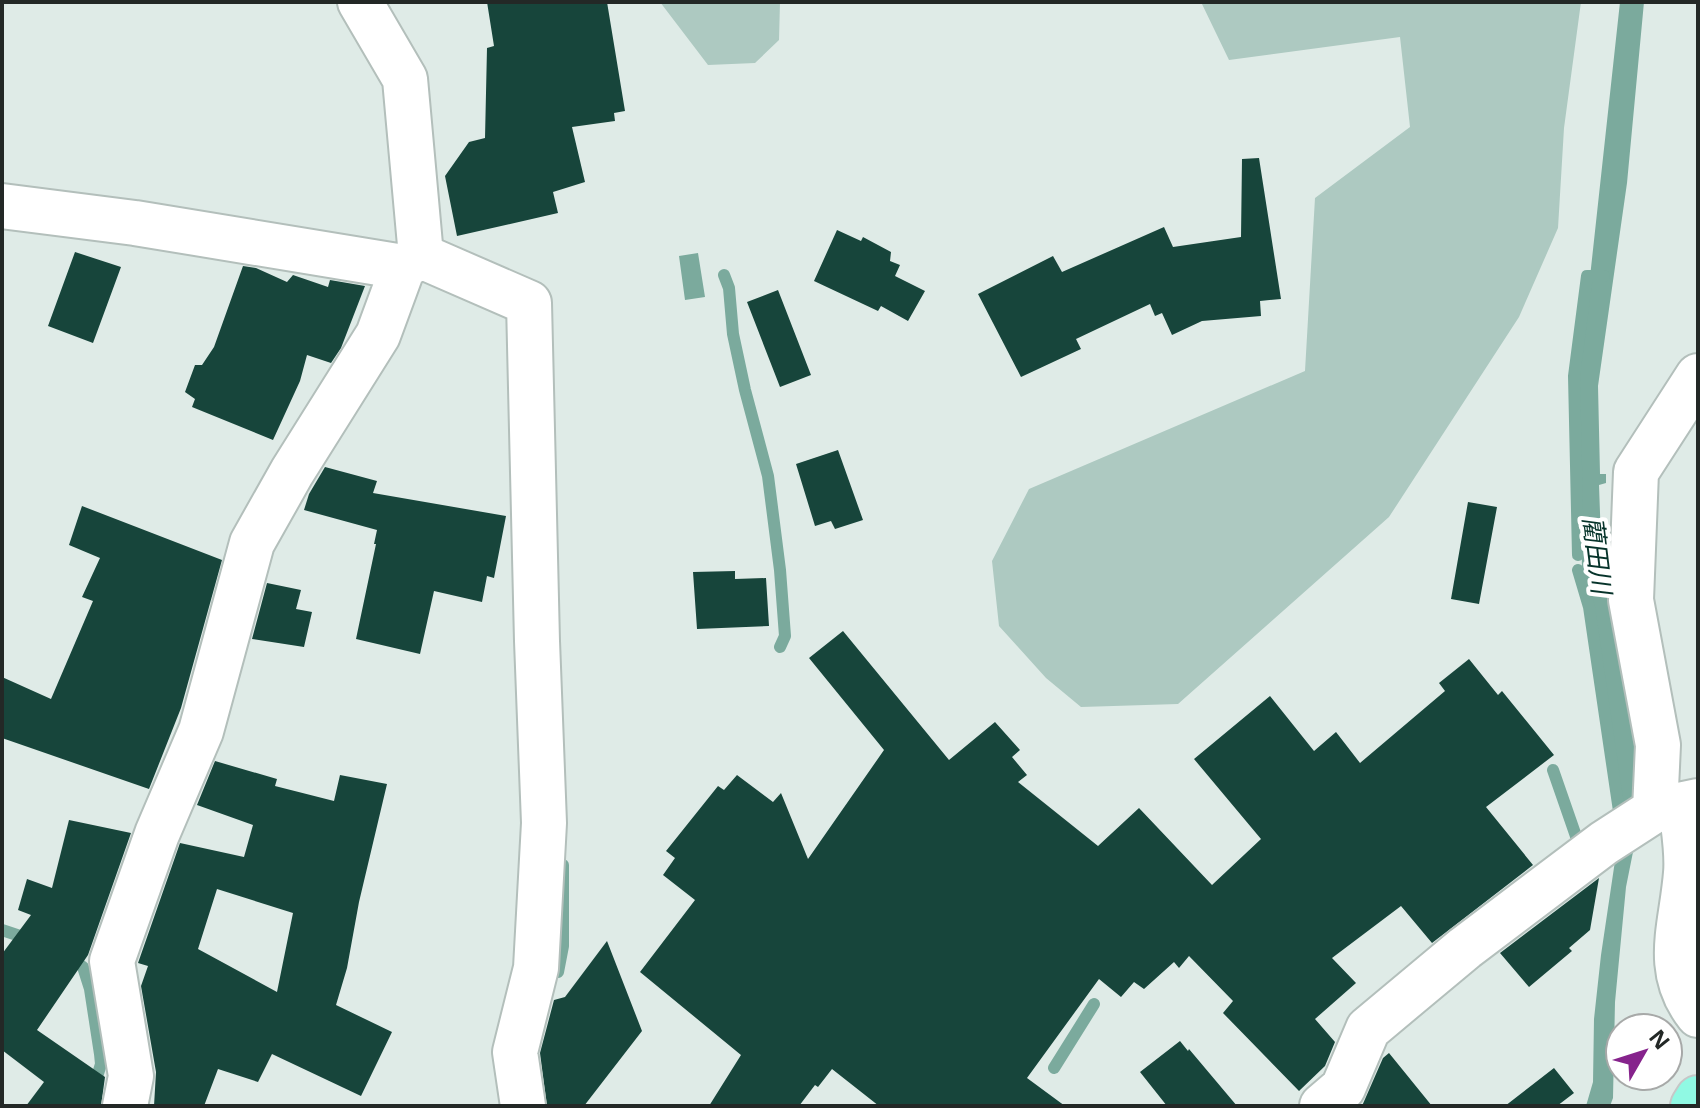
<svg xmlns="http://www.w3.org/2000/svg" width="1700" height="1108" viewBox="0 0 1700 1108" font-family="'Open Sans','Noto Sans JP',sans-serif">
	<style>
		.green { fill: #adc9c1 }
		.water { fill: #7baa9d }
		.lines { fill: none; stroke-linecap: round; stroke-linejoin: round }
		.stream { stroke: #7baa9d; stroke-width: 12 }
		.building { fill: #17453b; fill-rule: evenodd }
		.street-casing { stroke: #b3bfbb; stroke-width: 48 }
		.secondary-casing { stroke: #b3bfbb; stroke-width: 48 }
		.primary-casing { stroke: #c6c7c7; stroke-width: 48 }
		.street { stroke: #fff; stroke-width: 44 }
		.secondary { stroke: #fff; stroke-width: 44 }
		.primary { stroke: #90f9e3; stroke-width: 44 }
		.labels { text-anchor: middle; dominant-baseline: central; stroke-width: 8; stroke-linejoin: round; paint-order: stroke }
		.water-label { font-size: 26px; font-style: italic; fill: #06332a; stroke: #fff }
	</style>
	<rect width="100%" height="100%" fill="#dfebe7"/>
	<path class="green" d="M660,2H780L779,40L755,63L708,65Z
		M1201,2H1581L1564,128L1558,228L1519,317L1389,517L1178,704L1081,707L1046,678L999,626L992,561L1029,489L1305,371L1315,198L1410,127L1400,37L1229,60Z"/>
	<path class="water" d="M1620,2H1644L1627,183L1598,386L1600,474H1606V483L1599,485L1602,568L1611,600L1646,787L1626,887L1615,1002L1613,1098L1610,1106H1586L1593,1082L1594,1019L1601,955L1623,807L1593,609L1582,571L1579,378Z
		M698,253L705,297L685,300L679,256Z"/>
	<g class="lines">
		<path class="stream" d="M724,275L729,288L733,334L745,390L768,476L780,570L785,636L780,647
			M1578,555L1574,376L1587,276H1604
			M1578,570L1589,607L1619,811
			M1553,770L1578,842
			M2,930L29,939
			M68,956L83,967L90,989L100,1054L101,1064L88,1106
			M558,972L563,946V865
			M1054,1068L1094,1004"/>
	</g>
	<path class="building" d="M487,2H607L625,111L614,113L615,121L572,127L585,182L553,192L558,213L457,236L445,176L469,142L485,138L487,48L494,46Z
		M1259,158L1281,299L1260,301L1261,316L1202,321L1172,335L1162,313L1155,316L1150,304L1076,339L1081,349L1021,377L978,294L1053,256L1062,272L1164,227L1173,247L1241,237L1242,159Z
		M837,230L861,241L863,237L891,252L890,261L900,265L895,276L925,291L908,321L881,306L878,311L814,281Z
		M75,252L121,267L93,343L48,326Z
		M243,266L256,268L287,282L293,275L328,287L330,280L365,286L341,348L331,363L307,355L300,381L273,440L192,407L195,399L185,392L195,365H202L214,347Z
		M778,290L811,375L780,387L747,302Z
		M838,450L863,520L835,529L831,521L815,526L796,464Z
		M325,467L377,481L373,493L506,516L494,578L487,576L482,602L434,591L420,654L356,639L376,544H374L377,530L304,510L309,494Z
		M1468,502L1497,507L1479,604L1451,599Z
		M82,506L222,560L181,708L149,789L2,738V677L51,699L93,601L82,597L100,558L69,545Z
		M735,571V579L766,578L769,626L697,629L693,572Z
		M267,583L301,590L296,609L312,612L304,647L252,639Z
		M843,631L949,760L995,722L1020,750L1012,757L1027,775L1018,782L1098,846L1139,808L1212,885L1261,839L1194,759L1270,696L1314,751L1336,732L1360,763L1445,691L1439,683L1469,659L1498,695L1502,691L1554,755L1486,807L1533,865L1432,943L1401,906L1332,958L1356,983L1315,1019L1335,1042L1325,1066L1299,1091L1223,1013L1233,1001L1189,956L1179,968L1174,962L1144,989L1134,982L1121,997L1099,979L1027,1078L1065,1106H879L832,1069L818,1087L815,1085L799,1106H709L741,1055L640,972L695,900L663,875L675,858L666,851L718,786L724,790L737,775L773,802L781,793L808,859L884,750L809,658Z
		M215,761L277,779L275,786L334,801L340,775L387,784L359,902L347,968L336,1005L392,1032L361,1096L272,1054L258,1082L218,1069L204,1106H154L156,1072L141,986L148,966L138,963L180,843L244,857L253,825L197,805ZM217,889L293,913L277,992L198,949Z
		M69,820L131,833L88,955L37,1030L105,1077L101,1106H26L44,1082L2,1050V954L31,915L18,910L27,879L52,888Z
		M1599,878L1590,930L1569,948L1572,951L1529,987L1500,953Z
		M607,941L642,1031L584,1106H547L540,1053L554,1000L565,997Z
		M1180,1041L1188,1051L1189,1049L1237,1106H1167L1140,1072Z
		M1389,1053L1432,1106H1362L1383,1058Z
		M1554,1068L1574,1093L1557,1106H1505Z"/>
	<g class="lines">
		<g class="street-casing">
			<path id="street" d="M360,2L405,79L421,256
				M2,206L135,223L403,267
				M421,256L529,303L537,641L544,823L536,968L515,1052L523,1106
				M1655,810L1658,745L1631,600L1636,472L1698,376
				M125,1106L131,1076L112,961L157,834L201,731L252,543L292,472L378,335L403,267L421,256
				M1322,1106L1343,1088L1368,1029L1465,948L1604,843L1655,810L1698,801"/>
		</g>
		<g class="secondary-casing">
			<path id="secondary" d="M1681,805C1683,827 1688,851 1686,873C1682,926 1662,969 1698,1015"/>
		</g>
		<g class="primary-casing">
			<path id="primary" d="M1693,1106L1698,1098"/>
		</g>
		<use href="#street" class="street"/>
		<use href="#secondary" class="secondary"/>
		<use href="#primary" class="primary"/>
	</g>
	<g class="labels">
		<g class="water-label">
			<text transform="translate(1598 555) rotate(83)">藺田川</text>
		</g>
	</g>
	<rect width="1700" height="1108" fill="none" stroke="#232826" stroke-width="8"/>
	<g transform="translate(1644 1052) rotate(51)"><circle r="38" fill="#ffffff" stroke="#a7a9a8" stroke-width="2"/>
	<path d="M0-6L14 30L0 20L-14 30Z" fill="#86238c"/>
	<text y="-12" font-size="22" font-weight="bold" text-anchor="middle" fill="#232826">N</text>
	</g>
</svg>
